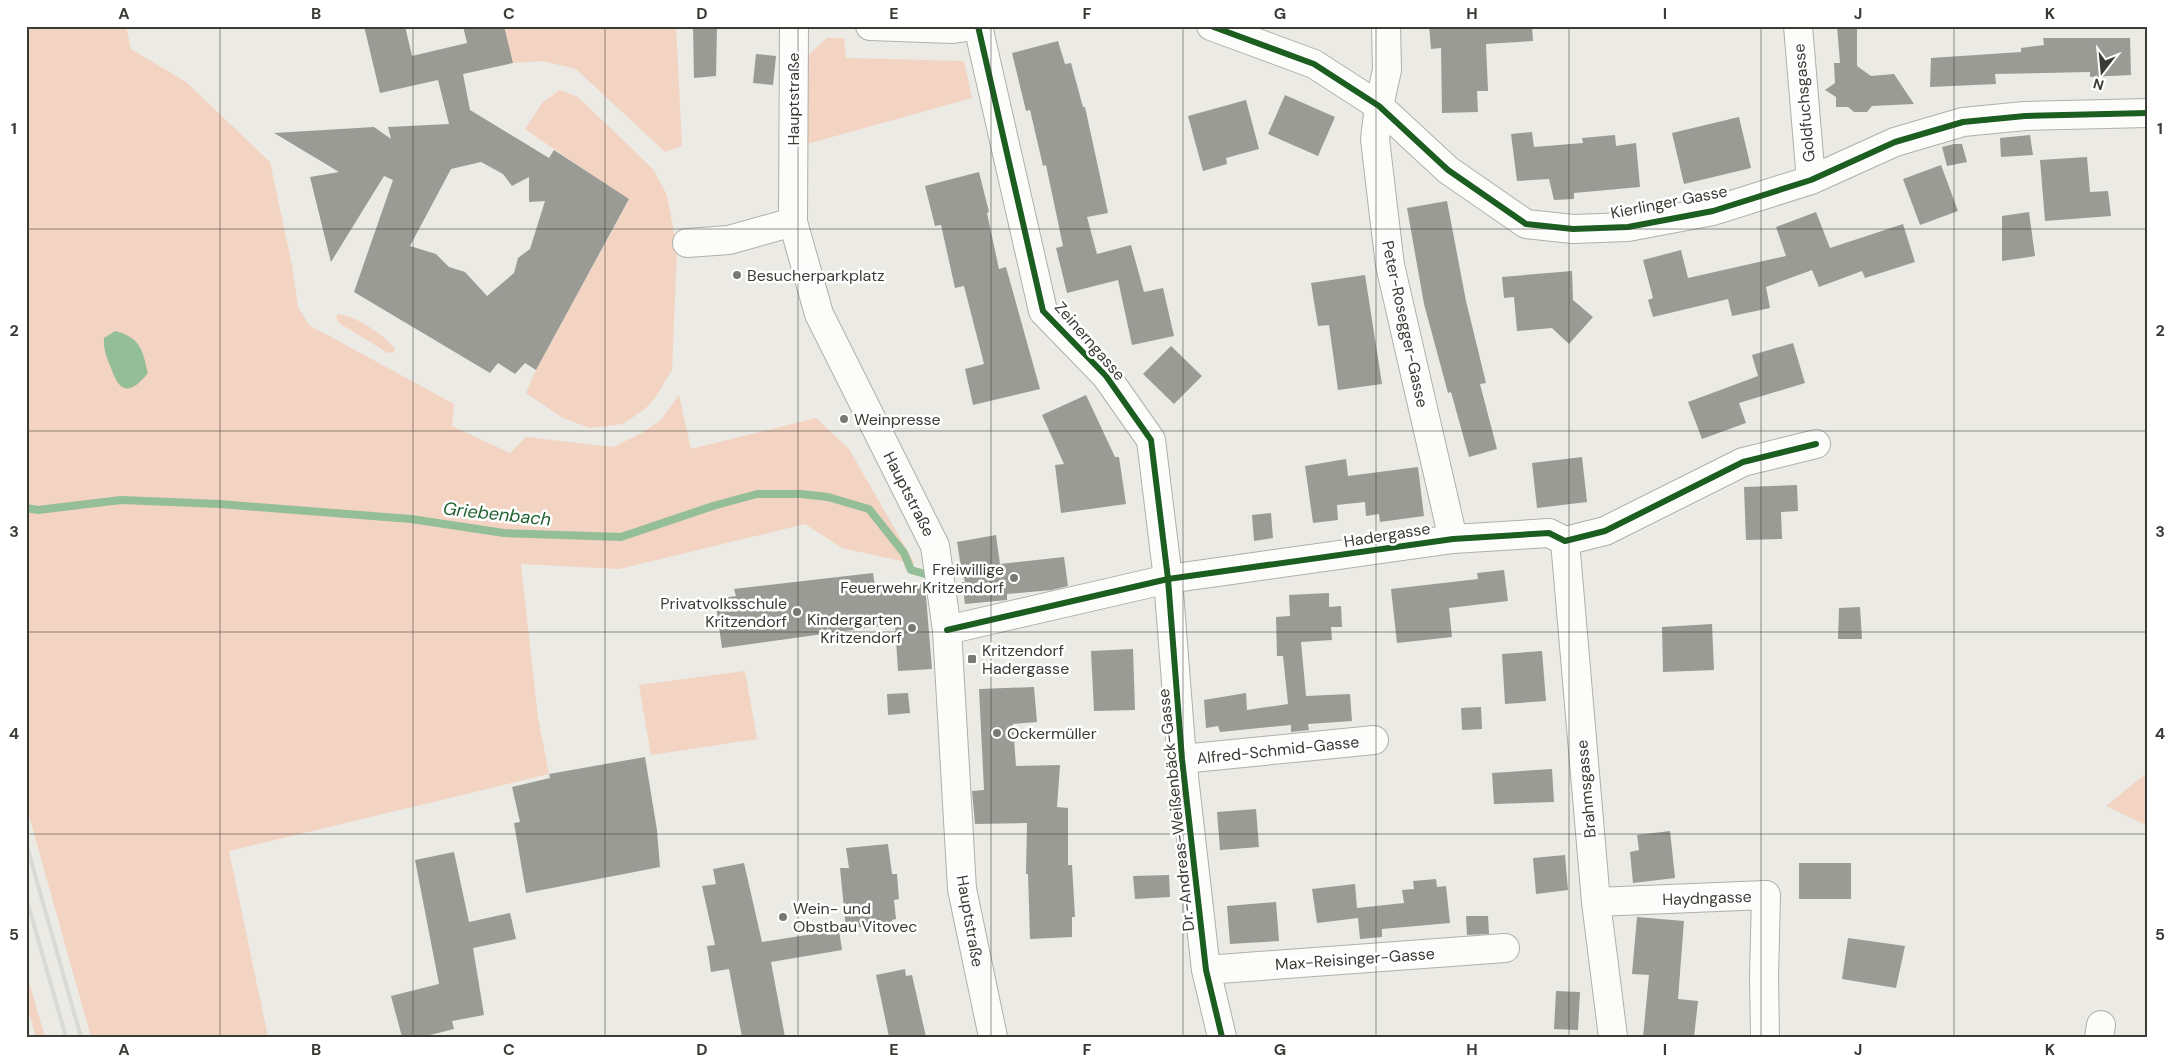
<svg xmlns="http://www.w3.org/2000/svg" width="2174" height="1063" viewBox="0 0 2174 1063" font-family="'DM Sans',sans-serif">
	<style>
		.green { fill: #f3d3c2 }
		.water { fill: #94be98 }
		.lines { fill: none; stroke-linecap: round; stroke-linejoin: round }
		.stream { stroke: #94be98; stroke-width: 8 }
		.building { fill: #9b9b96; fill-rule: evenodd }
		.minor-casing { stroke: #b0afaa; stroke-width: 30 }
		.major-casing { stroke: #b0afaa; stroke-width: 30 }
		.minor { stroke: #fcfcfb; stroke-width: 28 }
		.major { stroke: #fcfcfb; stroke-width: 28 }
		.rail { stroke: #d9d9d7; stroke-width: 4 }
		.cycleway-casing { stroke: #fff; stroke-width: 9 }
		.cycleway { stroke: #1b5e20; stroke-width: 6 }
		.grid { fill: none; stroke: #3b3b36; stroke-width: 1; stroke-opacity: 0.55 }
		.poi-dot { fill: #797873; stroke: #fff; stroke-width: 2 }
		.labels { text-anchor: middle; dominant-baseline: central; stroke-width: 5; stroke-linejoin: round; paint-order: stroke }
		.street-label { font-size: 16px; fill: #3b3b36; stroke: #fff }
		.poi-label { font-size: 16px; fill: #3b3b36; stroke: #fff; text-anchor: start }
		.water-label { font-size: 18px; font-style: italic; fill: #206130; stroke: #fff }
		.neatline { fill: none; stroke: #3b3b36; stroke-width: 2 }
		.grid-label { font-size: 16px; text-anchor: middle; font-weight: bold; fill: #3b3b36 }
	</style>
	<rect width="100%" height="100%" fill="#ebeae4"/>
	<path class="green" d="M26,26H126L131,49L186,82L270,162L292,265L298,307L309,325L454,404L452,426L510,453L526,437L613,447L642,433L661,420L679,395L691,449L816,418L849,449L915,564L842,548L805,524L619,569L521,564L538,718L549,774L229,851L268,1037H91L26,805Z
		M504,26H676L682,146L665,152L576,69L543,61L513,63Z
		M827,38H844L846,58L964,61L972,98L807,144V56Z
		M560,90L578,97L653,169L667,195L677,250L672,370L655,398L645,409L623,424L590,428L563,418L526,393L536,370L629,200L525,129L543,102Z
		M338,314C358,317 381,333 395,348L394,352L388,353L339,323L336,317Z
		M745,671L757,739L651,755L639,685Z
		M2148,772V826L2106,806Z
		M26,972L45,1037H36L26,1003Z"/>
	<path class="water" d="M115,331C141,338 142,349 148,373C130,395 120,394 111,368C107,358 103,349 104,338Z"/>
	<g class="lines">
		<path class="stream" d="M26,508L38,510L121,500L219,504L411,519L504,533L621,537L713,506L757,494H801L828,497L869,509L904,553L911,570L925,574"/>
	</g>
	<path class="building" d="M364,26H405L412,56L467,43L463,26H504L513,63L463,74L470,110L549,158L554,150L629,199L536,370L525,363L515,374L498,363L490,373L354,292L393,180L384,176L331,262L310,177L339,172L274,133L374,127L391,139L388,127L449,124L438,80L380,93ZM481,162L503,174L512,186L529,177V202L545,201L530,249L518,258L514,273L487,296L465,272L449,267L436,254L410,246L451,169Z
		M693,26H717L716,76L694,78Z
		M1429,26H1532L1533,41L1486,44L1488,91H1477L1478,112L1442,113L1441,48L1431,49Z
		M1837,26H1857V66L1871,76L1894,74L1914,104L1872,106L1867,112H1854L1848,107H1836V97L1825,90L1835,83L1834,63H1840Z
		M2043,38H2130L2131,75L2090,77V72L1995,74L1996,84L1930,87L1931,58L2021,52V48L2044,45Z
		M1058,41L1065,64L1071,63L1083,107H1085L1108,213L1087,217L1097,254L1131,245L1144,292L1163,288L1174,336L1132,345L1118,280L1067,293L1056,248L1063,246L1046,165L1043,166L1030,110L1026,111L1012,53Z
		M756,54L776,56L773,85L753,83Z
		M1285,95L1335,117L1318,156L1268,134Z
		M1246,100L1259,149L1226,158L1227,164L1203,171L1188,116Z
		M1739,117L1751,168L1684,184L1672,133Z
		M1532,132L1534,147L1583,143L1582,138L1615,135L1616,146L1636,143L1640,187L1574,193V199L1554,200L1549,179L1517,181L1511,134Z
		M2030,135L2033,155L2001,157L2000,138Z
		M1954,144H1962L1967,162L1947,166L1942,147Z
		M2087,157L2090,192L2108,191L2111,216L2045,221L2040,160Z
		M1941,165L1958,211L1920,225L1903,179Z
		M979,172L989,212L987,213L999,269L1006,267L1040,389L973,405L965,369L984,364L964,286L955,288L941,225L935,226L925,186Z
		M1447,201L1466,301L1486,383L1480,384L1497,449L1469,457L1451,392L1448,393L1424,304L1407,208Z
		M1816,212L1830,248L1903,224L1915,262L1865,278L1862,271L1819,287L1812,270L1766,287L1770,308L1732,316L1728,299L1653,317L1648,300L1653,298L1643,260L1681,250L1688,278L1786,256L1776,227Z
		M2029,212L2035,256L2002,261V216Z
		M1572,271L1573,300L1593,317L1569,344L1552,328L1517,331L1514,297L1504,298L1502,277Z
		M1365,275L1382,384L1338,390L1329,325L1318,326L1311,283Z
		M1793,343L1805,383L1739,403L1746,423L1702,439L1688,402L1758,376L1752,355Z
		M1171,346L1202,376L1174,404L1143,374Z
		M1086,395L1115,457H1119L1126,504L1061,513L1055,465L1064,464L1042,415Z
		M1582,457L1587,502L1537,508L1532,463Z
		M1346,459L1348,476L1418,467L1424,516L1380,522L1379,514L1366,516L1365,502L1337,505L1338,520L1313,523L1305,466Z
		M1797,485L1798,511L1781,512L1782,539L1746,540L1744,487Z
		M1271,513L1273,538L1254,541L1252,515Z
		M996,535L1000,564L1064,557L1068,586L1052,590L1007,594V600L965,604L962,582H965L961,567L957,542Z
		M1504,570L1508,601L1449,608L1452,637L1397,643L1391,589L1478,579L1477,573Z
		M873,573L875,587L925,584L932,669L898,671L895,624L722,648L715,599L736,596L734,589Z
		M1329,593V607L1341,606L1342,627H1331L1332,640L1301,642L1306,696L1350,694L1352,721L1308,724L1309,730L1291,732V725L1220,732L1218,726L1206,728L1204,700L1246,693L1247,710L1288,704L1283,656H1277L1276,617L1290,616L1289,595Z
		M1860,607L1862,639H1838L1839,608Z
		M1712,624L1714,670L1663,672L1662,627Z
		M1133,649L1135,710L1094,711L1091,651Z
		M1542,651L1546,701L1505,704L1502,654Z
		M1034,687L1037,722L1013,724L1016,766L1060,765L1057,807L1068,808V865H1072L1075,917H1072V937L1030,939L1028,874H1026L1027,823L975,824L972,791L984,790L979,689Z
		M908,693L910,713L888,715L887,694Z
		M1481,707L1482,729L1462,730L1461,708Z
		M645,757L657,830L660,867L526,893L514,823L520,822L512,787L550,778L549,774Z
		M1552,769L1554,802L1494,804L1492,773Z
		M1256,809L1259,847L1220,850L1217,812Z
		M1670,831L1675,878L1633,883L1630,852L1639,850L1637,835Z
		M888,844L892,874H897L899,899L894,900L896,919L892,920V923L846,929L840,868H849L846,848Z
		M454,852L469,922L510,913L516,939L473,948L484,1015L452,1021L454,1029L422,1037H402L391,996L439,984L415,860Z
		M1565,855L1568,890L1536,894L1533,858Z
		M744,863L762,942L839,930L842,950L771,962L785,1037H742L729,969L711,972L707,946L715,945L702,886L716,884L713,869Z
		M1799,863H1851V899H1799Z
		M1169,875L1170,897L1135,899L1133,876Z
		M1436,879L1437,887L1446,886L1450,923L1382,929V937L1360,939L1358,918L1317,923L1312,889L1355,884L1357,908L1404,903L1402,890L1414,889L1413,881Z
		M1276,902L1279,941L1230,944L1227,906Z
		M1466,916H1488L1489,934L1467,935Z
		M1637,917L1684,921L1678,999L1698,1001L1694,1037H1643L1649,975L1632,974Z
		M1848,938L1905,946L1896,988L1842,979Z
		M905,969L906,976L912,975L926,1037H889L876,975Z
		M1556,991L1580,992L1578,1030L1554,1029Z"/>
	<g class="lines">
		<g class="minor-casing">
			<path id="minor" d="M870,26L953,29L974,26
				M978,26L1043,311L1106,376L1151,440L1168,579L1182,759L1206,970L1222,1037
				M1211,26L1314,64L1379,106L1448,170L1526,224L1573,229L1628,227L1713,211L1811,180L1895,142L1963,122L2025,116L2148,113
				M1386,26L1387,70L1379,106L1375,139L1384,216L1390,265L1453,539
				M1798,26L1811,180
				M687,243L729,240L793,222
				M1565,541L1596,902L1613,1037
				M947,630L1168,579L1453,539L1549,533L1565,541L1605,531L1743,462L1816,444
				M1182,759L1374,740
				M1596,902L1766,895L1764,977L1765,1037
				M1206,970L1505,948
				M2099,1037L2101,1025"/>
		</g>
		<g class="major-casing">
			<path id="major" d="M794,26L793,222L819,314L935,546L947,630L962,889L993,1037"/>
		</g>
		<use href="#minor" class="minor"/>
		<use href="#major" class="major"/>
		<path class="rail" d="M26,843L81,1037
			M26,897L66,1037"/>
		<g class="cycleway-casing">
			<path id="cycleway" d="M978,26L1043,311L1106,376L1151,440L1168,579L1182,759L1206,970L1222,1037
				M1211,26L1314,64L1379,106L1448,170L1526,224L1573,229L1628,227L1713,211L1811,180L1895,142L1963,122L2025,116L2148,113
				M947,630L1168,579L1453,539L1549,533L1565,541L1605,531L1743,462L1816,444"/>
		</g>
		<use href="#cycleway" class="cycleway"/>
	</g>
	<path class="grid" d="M220,26V1037M413,26V1037M605,26V1037M798,26V1037M991,26V1037M1183,26V1037M1376,26V1037M1569,26V1037M1761,26V1037M1954,26V1037M26,229H2148M26,431H2148M26,632H2148M26,834H2148"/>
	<g class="poi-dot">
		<circle cx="737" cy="275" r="5"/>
		<circle cx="844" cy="419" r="5"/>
		<circle cx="1014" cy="578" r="5"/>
		<circle cx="797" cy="612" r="5"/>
		<circle cx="912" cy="628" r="5"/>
		<rect x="967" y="654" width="10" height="10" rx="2.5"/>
		<circle cx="997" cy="733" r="5"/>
		<circle cx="783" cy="917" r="5"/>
	</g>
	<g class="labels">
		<g class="street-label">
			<text transform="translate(793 99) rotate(-90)">Hauptstraße</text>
			<text transform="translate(1804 103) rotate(-95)">Goldfuchsgasse</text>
			<text transform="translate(1669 202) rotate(-11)">Kierlinger Gasse</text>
			<text transform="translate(1405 324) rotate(78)">Peter-Rosegger-Gasse</text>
			<text transform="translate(1090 341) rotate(49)">Zeinerngasse</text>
			<text transform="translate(909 494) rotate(63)">Hauptstraße</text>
			<text transform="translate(1387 535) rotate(-9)">Hadergasse</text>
			<text transform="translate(1278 750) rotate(-6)">Alfred-Schmid-Gasse</text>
			<text transform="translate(1586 789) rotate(-95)">Brahmsgasse</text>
			<text transform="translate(1176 810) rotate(-96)">Dr.-Andreas-Weißenbäck-Gasse</text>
			<text transform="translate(1707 898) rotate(-2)">Haydngasse</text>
			<text transform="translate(970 921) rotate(80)">Hauptstraße</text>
			<text transform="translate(1355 959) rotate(-4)">Max-Reisinger-Gasse</text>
		</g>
		<g class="poi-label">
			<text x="747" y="275">Besucherparkplatz</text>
			<text x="854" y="419">Weinpresse</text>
			<text x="1004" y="569" text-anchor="end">Freiwillige<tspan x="1004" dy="18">Feuerwehr Kritzendorf</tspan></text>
			<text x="787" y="603" text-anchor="end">Privatvolksschule<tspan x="787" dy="18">Kritzendorf</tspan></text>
			<text x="902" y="619" text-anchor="end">Kindergarten<tspan x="902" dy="18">Kritzendorf</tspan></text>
			<text x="982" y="650">Kritzendorf<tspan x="982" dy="18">Hadergasse</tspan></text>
			<text x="1007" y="733">Ockermüller</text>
			<text x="793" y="908">Wein- und<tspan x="793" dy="18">Obstbau Vitovec</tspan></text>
		</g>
		<g class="water-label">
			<text transform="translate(497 514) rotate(6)">Griebenbach</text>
		</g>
	</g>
	<rect width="2174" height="1063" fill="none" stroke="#ffffff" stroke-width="55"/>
	<g transform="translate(2102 72) rotate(196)" stroke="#ffffff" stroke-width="4" paint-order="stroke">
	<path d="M0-4L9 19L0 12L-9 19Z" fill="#3b3b36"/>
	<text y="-8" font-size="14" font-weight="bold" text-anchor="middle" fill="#3b3b36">N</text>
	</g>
	<rect x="28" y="28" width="2118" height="1008" class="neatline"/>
	<g class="grid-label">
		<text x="124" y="19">A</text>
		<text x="316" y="19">B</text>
		<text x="509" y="19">C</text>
		<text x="702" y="19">D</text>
		<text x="894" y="19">E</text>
		<text x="1087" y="19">F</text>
		<text x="1280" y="19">G</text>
		<text x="1472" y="19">H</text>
		<text x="1665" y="19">I</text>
		<text x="1858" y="19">J</text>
		<text x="2050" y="19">K</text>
		<text x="14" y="134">1</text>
		<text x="2160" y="134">1</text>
		<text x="14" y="336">2</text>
		<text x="2160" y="336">2</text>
		<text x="14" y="537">3</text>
		<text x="2160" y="537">3</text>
		<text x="14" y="739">4</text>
		<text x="2160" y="739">4</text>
		<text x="14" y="940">5</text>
		<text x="2160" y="940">5</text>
		<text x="124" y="1055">A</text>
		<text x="316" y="1055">B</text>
		<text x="509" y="1055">C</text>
		<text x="702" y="1055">D</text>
		<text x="894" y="1055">E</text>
		<text x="1087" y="1055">F</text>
		<text x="1280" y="1055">G</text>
		<text x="1472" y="1055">H</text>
		<text x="1665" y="1055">I</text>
		<text x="1858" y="1055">J</text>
		<text x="2050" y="1055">K</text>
	</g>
</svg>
